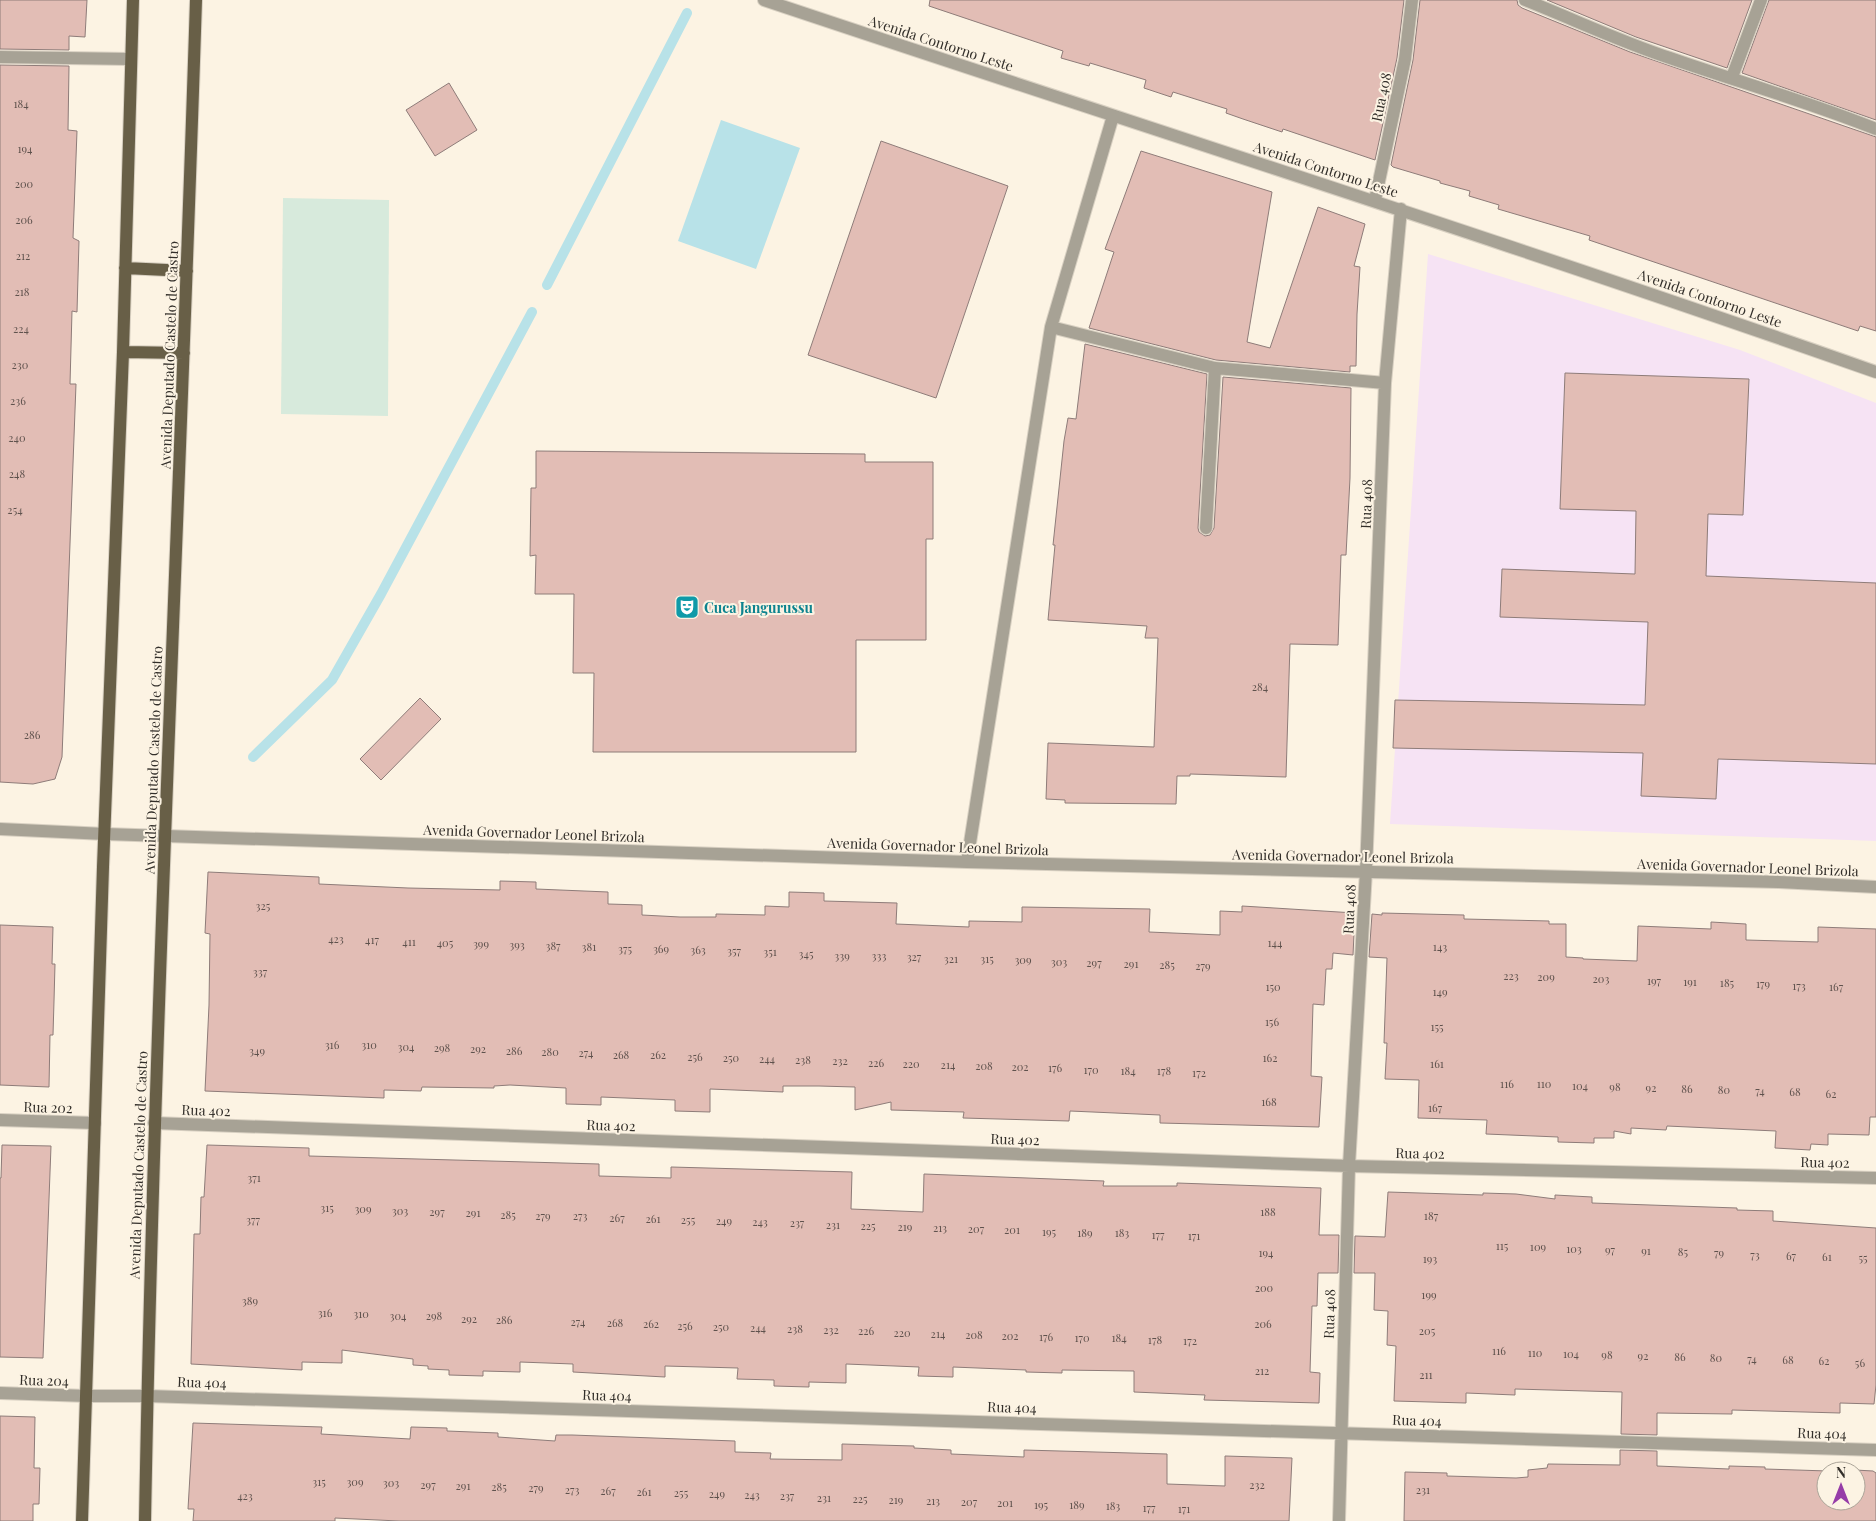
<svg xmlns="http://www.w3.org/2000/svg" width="1876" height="1521" viewBox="0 0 1876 1521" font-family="'Playfair Display',serif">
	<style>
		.education { fill: #f6e3f4 }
		.green { fill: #d7eadc }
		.water { fill: #b8e2e8 }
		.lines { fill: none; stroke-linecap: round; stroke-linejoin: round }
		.stream { stroke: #b8e2e8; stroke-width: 10 }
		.building { fill: #e2bdb5; stroke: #8e7c79 }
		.minor-casing { stroke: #d8d0c2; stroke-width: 14 }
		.major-casing { stroke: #d8d0c2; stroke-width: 14 }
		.minor { stroke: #a7a295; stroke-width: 12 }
		.major { stroke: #685f47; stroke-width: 12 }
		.labels { text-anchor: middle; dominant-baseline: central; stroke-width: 4; stroke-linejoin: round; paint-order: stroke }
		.number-label { font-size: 11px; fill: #5f524d }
		.street-label { font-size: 14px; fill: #332f2a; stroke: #fcf3e3 }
		.culture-label { font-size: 14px; font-weight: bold; fill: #0d838f; stroke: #fcf3e3; text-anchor: start }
	</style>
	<rect width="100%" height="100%" fill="#fcf3e3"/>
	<path class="education" d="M1428,254L1740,350L1876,403V841L1390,824Z"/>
	<path class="green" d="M283,198L389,200L388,416L281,414Z"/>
	<path class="water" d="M721,120L800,148L756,269L678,241Z"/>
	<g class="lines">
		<path class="stream" d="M547,285L687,13
			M253,757L332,680L381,594L532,312"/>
	</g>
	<path class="building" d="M0,0H87L85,37L69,36V50L0,49Z
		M930,0H1404L1397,58L1375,160L1283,129L1282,132L1243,119L1226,113L1227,109L1173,92L1171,97L1144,88L1146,80L1090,63L1089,66L1061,58L1063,51L929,6Z
		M1420,0H1517L1518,5L1522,8L1630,52L1876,137V331L1860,326L1858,331L1589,240L1590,236L1498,209L1499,205L1469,196L1470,191L1440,183V181L1393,167L1391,165L1413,60Z
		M1547,0H1752L1727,68L1636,37Z
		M1769,0H1876V120L1742,73Z
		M0,65L69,66L68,130L77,131L73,238L79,241L77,312L72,311L70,384H76L62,757L55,779L33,784L0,782Z
		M449,83L477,130L435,156L406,110Z
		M881,141L1008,186L936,398L808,355Z
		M1141,151L1272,192L1247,342L1270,348L1318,207L1365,224L1354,266L1360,267L1357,314L1356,366H1350V372L1216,360L1089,328L1114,252L1105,249Z
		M1085,344L1207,374L1198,528L1199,532L1205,536L1210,535L1214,528L1223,377L1351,388L1350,478L1346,555H1341L1338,645L1290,644L1286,777L1190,774V776H1177L1176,804L1065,803V800L1046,799L1048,743L1154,747L1158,638H1145L1147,626L1048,620L1055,545H1053L1064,441L1068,418L1076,419Z
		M1565,373L1749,379L1743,515L1708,514L1706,576L1876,583V764L1718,759L1716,799L1641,796L1643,753L1393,748L1395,700L1645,705L1648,622L1500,617L1502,569L1635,574L1636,511L1560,509Z
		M536,451L865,454V462H933V539H926V640H856V752H593L594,673H573L574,594H535L536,555L530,556L531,488H536Z
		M420,698L441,719L381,780L360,759Z
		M208,872L319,877V884L408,888L500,890V881L536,882V889L608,892V904L642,905V915L680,917H716V914L765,915V906L789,907V892L824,893V901L897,903L896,924L969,927V921L1022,922V907L1150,909L1149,932L1220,935V911L1242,912V906L1355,913L1353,955L1333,953L1332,969H1326L1324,1005L1313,1004L1311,1076L1322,1077L1319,1127L1160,1123V1115L1070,1111L1069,1121L963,1118L964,1112L891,1110V1102L855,1110V1087L819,1086H783V1092L710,1089V1112L675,1111V1100L601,1097V1105L566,1104V1088L510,1085L494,1086V1088L422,1087L421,1091L384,1090V1098L205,1091L209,1005L210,934L205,933Z
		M1382,913L1464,915V919L1549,921V924H1566V957L1583,958V959L1637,961L1638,926L1711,929V922L1746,924V940L1818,942V927L1876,929V1117H1870L1869,1135L1828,1134V1145L1811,1144L1810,1150L1775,1148L1776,1131L1667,1126L1666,1130L1631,1128V1134L1614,1131V1138H1594V1143L1558,1142V1137L1486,1134L1487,1120L1418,1118L1419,1080L1385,1079L1387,1043H1384L1387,958L1369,957L1372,914L1382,915Z
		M0,925L53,927L52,964H55L54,1001L53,1035H50L49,1087L0,1085Z
		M2,1145L51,1146L43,1358L0,1357V1178H1Z
		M207,1145L309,1148V1156L599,1164V1176L671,1178V1167L852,1172L851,1209L923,1212L924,1174L1104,1181L1103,1186H1177V1183L1321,1188L1319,1235H1339L1338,1273H1318L1317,1306H1312L1310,1372L1320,1373L1319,1403L1204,1400L1205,1395L1134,1392V1371L1062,1370V1373L1026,1372V1370L953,1367V1377L918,1376L919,1367L846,1364V1383L809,1382V1387L774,1386V1380L737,1379L738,1368L665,1366V1377L573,1372V1364L520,1362V1372L483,1371V1376L449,1375V1370L428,1369V1366L413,1365V1359L342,1350V1363L302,1362V1370L191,1364L194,1234H200L201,1197H204Z
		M1388,1192L1483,1195V1193L1516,1194L1555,1199V1195L1592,1197V1203L1737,1208V1210L1773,1211V1221L1876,1228V1385L1874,1404L1840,1403V1413L1732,1410V1414L1657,1413V1435L1621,1434L1622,1392L1515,1389V1395L1466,1393V1403L1394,1401L1396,1346L1387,1345L1388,1311L1374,1310L1375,1273H1354L1355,1236L1385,1237Z
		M0,1416L35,1417L34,1468H40L39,1504H33V1521H0Z
		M193,1423L322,1427L321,1434L410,1439L411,1427L447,1428V1431L498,1433V1437L555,1441L556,1435H572L735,1441V1452L771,1453L770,1459L842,1460V1444L914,1446V1448L951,1450V1454L1024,1457V1450L1167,1454V1484L1225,1486V1456L1292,1458L1289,1521H399L335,1518V1521H193L194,1509H188Z
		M1620,1450L1657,1451V1466L1729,1469V1466L1765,1467V1469L1828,1471H1826V1501H1856V1471H1837V1469L1873,1471L1876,1473V1521H1404L1405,1472L1447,1473V1476L1516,1478L1528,1477V1470L1547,1468L1548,1464L1620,1465Z"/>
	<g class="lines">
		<g class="minor-casing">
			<path id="minor" d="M764,0C1135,124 1507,242 1876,372
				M1525,0C1573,19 1621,42 1670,58C1739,82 1809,102 1876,129
				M0,57L130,59
				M1732,77L1761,0
				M1113,116L1051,327L1215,368L1385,383
				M1375,200L1405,59L1412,0
				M1206,528L1215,368
				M0,829L105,834L967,862L1779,882L1876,887
				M967,862L1051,327
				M0,1120L95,1123
				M154,1123L1349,1166L1876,1178
				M0,1393L87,1396H147L1876,1450
				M1339,1521L1349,1166L1366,871L1385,383L1401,209"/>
		</g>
		<g class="major-casing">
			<path id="major" d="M125,268L187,271
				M123,352L184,353
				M82,1521L103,867L123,352L133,0
				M145,1521C154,1014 180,507 196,0"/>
		</g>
		<use href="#minor" class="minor"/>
		<use href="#major" class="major"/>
	</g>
	<defs>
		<g id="theatre-square" transform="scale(1.25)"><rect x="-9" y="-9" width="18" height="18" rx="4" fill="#0f9aa8" stroke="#fcf3e3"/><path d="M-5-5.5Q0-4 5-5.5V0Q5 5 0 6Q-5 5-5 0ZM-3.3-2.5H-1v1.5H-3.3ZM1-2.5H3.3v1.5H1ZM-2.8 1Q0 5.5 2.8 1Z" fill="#fff"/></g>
	</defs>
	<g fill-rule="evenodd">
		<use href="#theatre-square" x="687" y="607"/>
	</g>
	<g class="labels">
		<g class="number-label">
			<text x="21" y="103">184</text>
			<text x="25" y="148">194</text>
			<text x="24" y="183">200</text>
			<text x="24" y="219">206</text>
			<text x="23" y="255">212</text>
			<text x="22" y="291">218</text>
			<text x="21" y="328">224</text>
			<text x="20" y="364">230</text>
			<text x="18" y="400">236</text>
			<text x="17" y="437">240</text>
			<text x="17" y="473">248</text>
			<text x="15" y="509">254</text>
			<text x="1260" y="686">284</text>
			<text x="32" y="734">286</text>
			<text x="263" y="905">325</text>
			<text x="336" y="938">423</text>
			<text x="372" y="939">417</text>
			<text x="409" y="941">411</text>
			<text x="445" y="942">405</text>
			<text x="1275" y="942">144</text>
			<text x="481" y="943">399</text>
			<text x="517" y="944">393</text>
			<text x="553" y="945">387</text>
			<text x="589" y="946">381</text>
			<text x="1440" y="946">143</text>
			<text x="625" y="948">375</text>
			<text x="661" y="948">369</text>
			<text x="698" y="949">363</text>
			<text x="734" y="950">357</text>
			<text x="770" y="951">351</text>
			<text x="806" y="953">345</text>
			<text x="842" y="955">339</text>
			<text x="879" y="955">333</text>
			<text x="914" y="956">327</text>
			<text x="951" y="958">321</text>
			<text x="987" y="958">315</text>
			<text x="1023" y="959">309</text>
			<text x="1059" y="961">303</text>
			<text x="1094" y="962">297</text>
			<text x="1131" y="963">291</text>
			<text x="1167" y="964">285</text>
			<text x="1203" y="965">279</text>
			<text x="260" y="971">337</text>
			<text x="1511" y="975">223</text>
			<text x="1546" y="976">209</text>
			<text x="1601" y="978">203</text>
			<text x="1654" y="980">197</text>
			<text x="1690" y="981">191</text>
			<text x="1727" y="982">185</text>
			<text x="1763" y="983">179</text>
			<text x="1799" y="985">173</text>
			<text x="1273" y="986">150</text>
			<text x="1836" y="986">167</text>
			<text x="1440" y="991">149</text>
			<text x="1272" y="1021">156</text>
			<text x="1437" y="1026">155</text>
			<text x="332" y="1044">316</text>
			<text x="369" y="1044">310</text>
			<text x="406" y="1046">304</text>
			<text x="442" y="1047">298</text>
			<text x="478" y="1048">292</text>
			<text x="257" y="1050">349</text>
			<text x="514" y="1050">286</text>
			<text x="550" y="1051">280</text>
			<text x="586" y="1052">274</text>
			<text x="621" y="1054">268</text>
			<text x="658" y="1054">262</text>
			<text x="695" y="1056">256</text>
			<text x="731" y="1057">250</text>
			<text x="1270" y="1057">162</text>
			<text x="767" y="1058">244</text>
			<text x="803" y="1059">238</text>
			<text x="840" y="1060">232</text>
			<text x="876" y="1062">226</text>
			<text x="911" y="1063">220</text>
			<text x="1437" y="1063">161</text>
			<text x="948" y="1064">214</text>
			<text x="984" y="1065">208</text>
			<text x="1020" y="1066">202</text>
			<text x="1055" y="1067">176</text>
			<text x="1091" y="1069">170</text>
			<text x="1128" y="1070">184</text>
			<text x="1164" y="1070">178</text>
			<text x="1199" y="1072">172</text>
			<text x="1507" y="1083">116</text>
			<text x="1544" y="1083">110</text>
			<text x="1580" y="1085">104</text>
			<text x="1615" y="1086">98</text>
			<text x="1651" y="1087">92</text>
			<text x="1687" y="1088">86</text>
			<text x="1724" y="1089">80</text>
			<text x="1760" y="1090">74</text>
			<text x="1795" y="1091">68</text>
			<text x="1831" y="1093">62</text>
			<text x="1269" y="1101">168</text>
			<text x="1435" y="1107">167</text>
			<text x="254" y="1177">371</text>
			<text x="327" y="1207">315</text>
			<text x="363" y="1208">309</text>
			<text x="400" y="1210">303</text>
			<text x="437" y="1211">297</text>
			<text x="1268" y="1211">188</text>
			<text x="473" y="1212">291</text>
			<text x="508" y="1214">285</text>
			<text x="543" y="1215">279</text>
			<text x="580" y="1215">273</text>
			<text x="1431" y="1215">187</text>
			<text x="617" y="1217">267</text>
			<text x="653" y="1218">261</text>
			<text x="253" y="1219">377</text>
			<text x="688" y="1219">255</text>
			<text x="724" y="1220">249</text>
			<text x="760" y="1221">243</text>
			<text x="797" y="1222">237</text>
			<text x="833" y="1224">231</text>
			<text x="868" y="1225">225</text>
			<text x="905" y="1226">219</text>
			<text x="940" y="1227">213</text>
			<text x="976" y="1228">207</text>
			<text x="1012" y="1229">201</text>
			<text x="1049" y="1231">195</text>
			<text x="1085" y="1232">189</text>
			<text x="1122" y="1232">183</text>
			<text x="1158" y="1234">177</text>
			<text x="1194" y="1235">171</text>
			<text x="1502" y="1245">115</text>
			<text x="1538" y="1246">109</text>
			<text x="1574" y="1248">103</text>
			<text x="1610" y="1249">97</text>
			<text x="1646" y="1250">91</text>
			<text x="1683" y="1251">85</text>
			<text x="1266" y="1252">194</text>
			<text x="1719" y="1252">79</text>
			<text x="1755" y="1254">73</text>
			<text x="1791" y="1255">67</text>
			<text x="1827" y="1256">61</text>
			<text x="1863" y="1257">55</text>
			<text x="1430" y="1258">193</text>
			<text x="1264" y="1287">200</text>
			<text x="1429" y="1294">199</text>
			<text x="250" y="1300">389</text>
			<text x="325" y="1312">316</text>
			<text x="361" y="1313">310</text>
			<text x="398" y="1315">304</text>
			<text x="434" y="1315">298</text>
			<text x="469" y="1318">292</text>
			<text x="504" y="1319">286</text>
			<text x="578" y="1321">274</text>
			<text x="615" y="1322">268</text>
			<text x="651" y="1323">262</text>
			<text x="1263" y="1323">206</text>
			<text x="685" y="1325">256</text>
			<text x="721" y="1326">250</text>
			<text x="758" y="1327">244</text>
			<text x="795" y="1328">238</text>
			<text x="831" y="1329">232</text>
			<text x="866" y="1330">226</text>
			<text x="1427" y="1330">205</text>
			<text x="902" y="1332">220</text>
			<text x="938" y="1333">214</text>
			<text x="974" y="1334">208</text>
			<text x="1010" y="1335">202</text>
			<text x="1046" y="1336">176</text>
			<text x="1082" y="1337">170</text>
			<text x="1119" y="1337">184</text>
			<text x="1155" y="1339">178</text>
			<text x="1190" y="1340">172</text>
			<text x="1499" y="1350">116</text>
			<text x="1535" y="1352">110</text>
			<text x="1571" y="1353">104</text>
			<text x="1607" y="1354">98</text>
			<text x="1643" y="1355">92</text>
			<text x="1680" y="1356">86</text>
			<text x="1716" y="1357">80</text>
			<text x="1752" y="1358">74</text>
			<text x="1788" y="1359">68</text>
			<text x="1824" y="1360">62</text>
			<text x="1860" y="1362">56</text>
			<text x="1262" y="1370">212</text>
			<text x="1426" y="1374">211</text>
			<text x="319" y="1481">315</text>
			<text x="355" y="1481">309</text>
			<text x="391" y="1482">303</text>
			<text x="428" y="1484">297</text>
			<text x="1257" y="1484">232</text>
			<text x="463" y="1485">291</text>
			<text x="499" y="1486">285</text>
			<text x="536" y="1487">279</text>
			<text x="572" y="1489">273</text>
			<text x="1423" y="1489">231</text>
			<text x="608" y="1490">267</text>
			<text x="644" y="1491">261</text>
			<text x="681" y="1492">255</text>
			<text x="717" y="1493">249</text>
			<text x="752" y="1494">243</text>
			<text x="245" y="1495">423</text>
			<text x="787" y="1495">237</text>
			<text x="824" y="1497">231</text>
			<text x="860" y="1498">225</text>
			<text x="896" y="1499">219</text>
			<text x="933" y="1500">213</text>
			<text x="969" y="1501">207</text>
			<text x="1005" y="1502">201</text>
			<text x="1041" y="1504">195</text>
			<text x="1077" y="1504">189</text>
			<text x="1113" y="1505">183</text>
			<text x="1149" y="1507">177</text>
			<text x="1184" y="1508">171</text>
		</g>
		<g class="street-label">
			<text transform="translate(941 43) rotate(18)">Avenida Contorno Leste</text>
			<text transform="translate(1381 97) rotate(-78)">Rua 408</text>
			<text transform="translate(1326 169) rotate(18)">Avenida Contorno Leste</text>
			<text transform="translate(1710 298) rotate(19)">Avenida Contorno Leste</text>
			<text transform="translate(169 355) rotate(-88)">Avenida Deputado Castelo de Castro</text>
			<text transform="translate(1366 504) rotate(-88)">Rua 408</text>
			<text transform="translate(153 760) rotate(-88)">Avenida Deputado Castelo de Castro</text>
			<text transform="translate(534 833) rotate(2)">Avenida Governador Leonel Brizola</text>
			<text transform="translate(938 846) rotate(2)">Avenida Governador Leonel Brizola</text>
			<text transform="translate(1343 856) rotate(1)">Avenida Governador Leonel Brizola</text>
			<text transform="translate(1748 867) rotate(2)">Avenida Governador Leonel Brizola</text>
			<text transform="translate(1349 909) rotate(-87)">Rua 408</text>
			<text transform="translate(48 1107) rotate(2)">Rua 202</text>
			<text transform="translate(206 1110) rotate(2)">Rua 402</text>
			<text transform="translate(611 1125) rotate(2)">Rua 402</text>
			<text transform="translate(1015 1139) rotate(2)">Rua 402</text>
			<text transform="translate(1420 1153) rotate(1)">Rua 402</text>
			<text transform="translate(1825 1162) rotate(1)">Rua 402</text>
			<text transform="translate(138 1165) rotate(-88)">Avenida Deputado Castelo de Castro</text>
			<text transform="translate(1329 1314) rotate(-88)">Rua 408</text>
			<text transform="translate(44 1380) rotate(2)">Rua 204</text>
			<text transform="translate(202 1382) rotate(2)">Rua 404</text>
			<text transform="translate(607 1395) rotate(2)">Rua 404</text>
			<text transform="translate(1012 1407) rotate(2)">Rua 404</text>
			<text transform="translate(1417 1420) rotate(2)">Rua 404</text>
			<text transform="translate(1822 1433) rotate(2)">Rua 404</text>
		</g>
		<g class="culture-label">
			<text x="704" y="607">Cuca Jangurussu</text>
		</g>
	</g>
	<g transform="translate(1841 1486)"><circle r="24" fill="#fcf3e3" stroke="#aca599"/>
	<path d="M0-4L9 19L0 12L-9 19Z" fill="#963ca8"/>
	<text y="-8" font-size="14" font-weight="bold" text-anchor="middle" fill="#332f2a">N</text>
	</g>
</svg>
